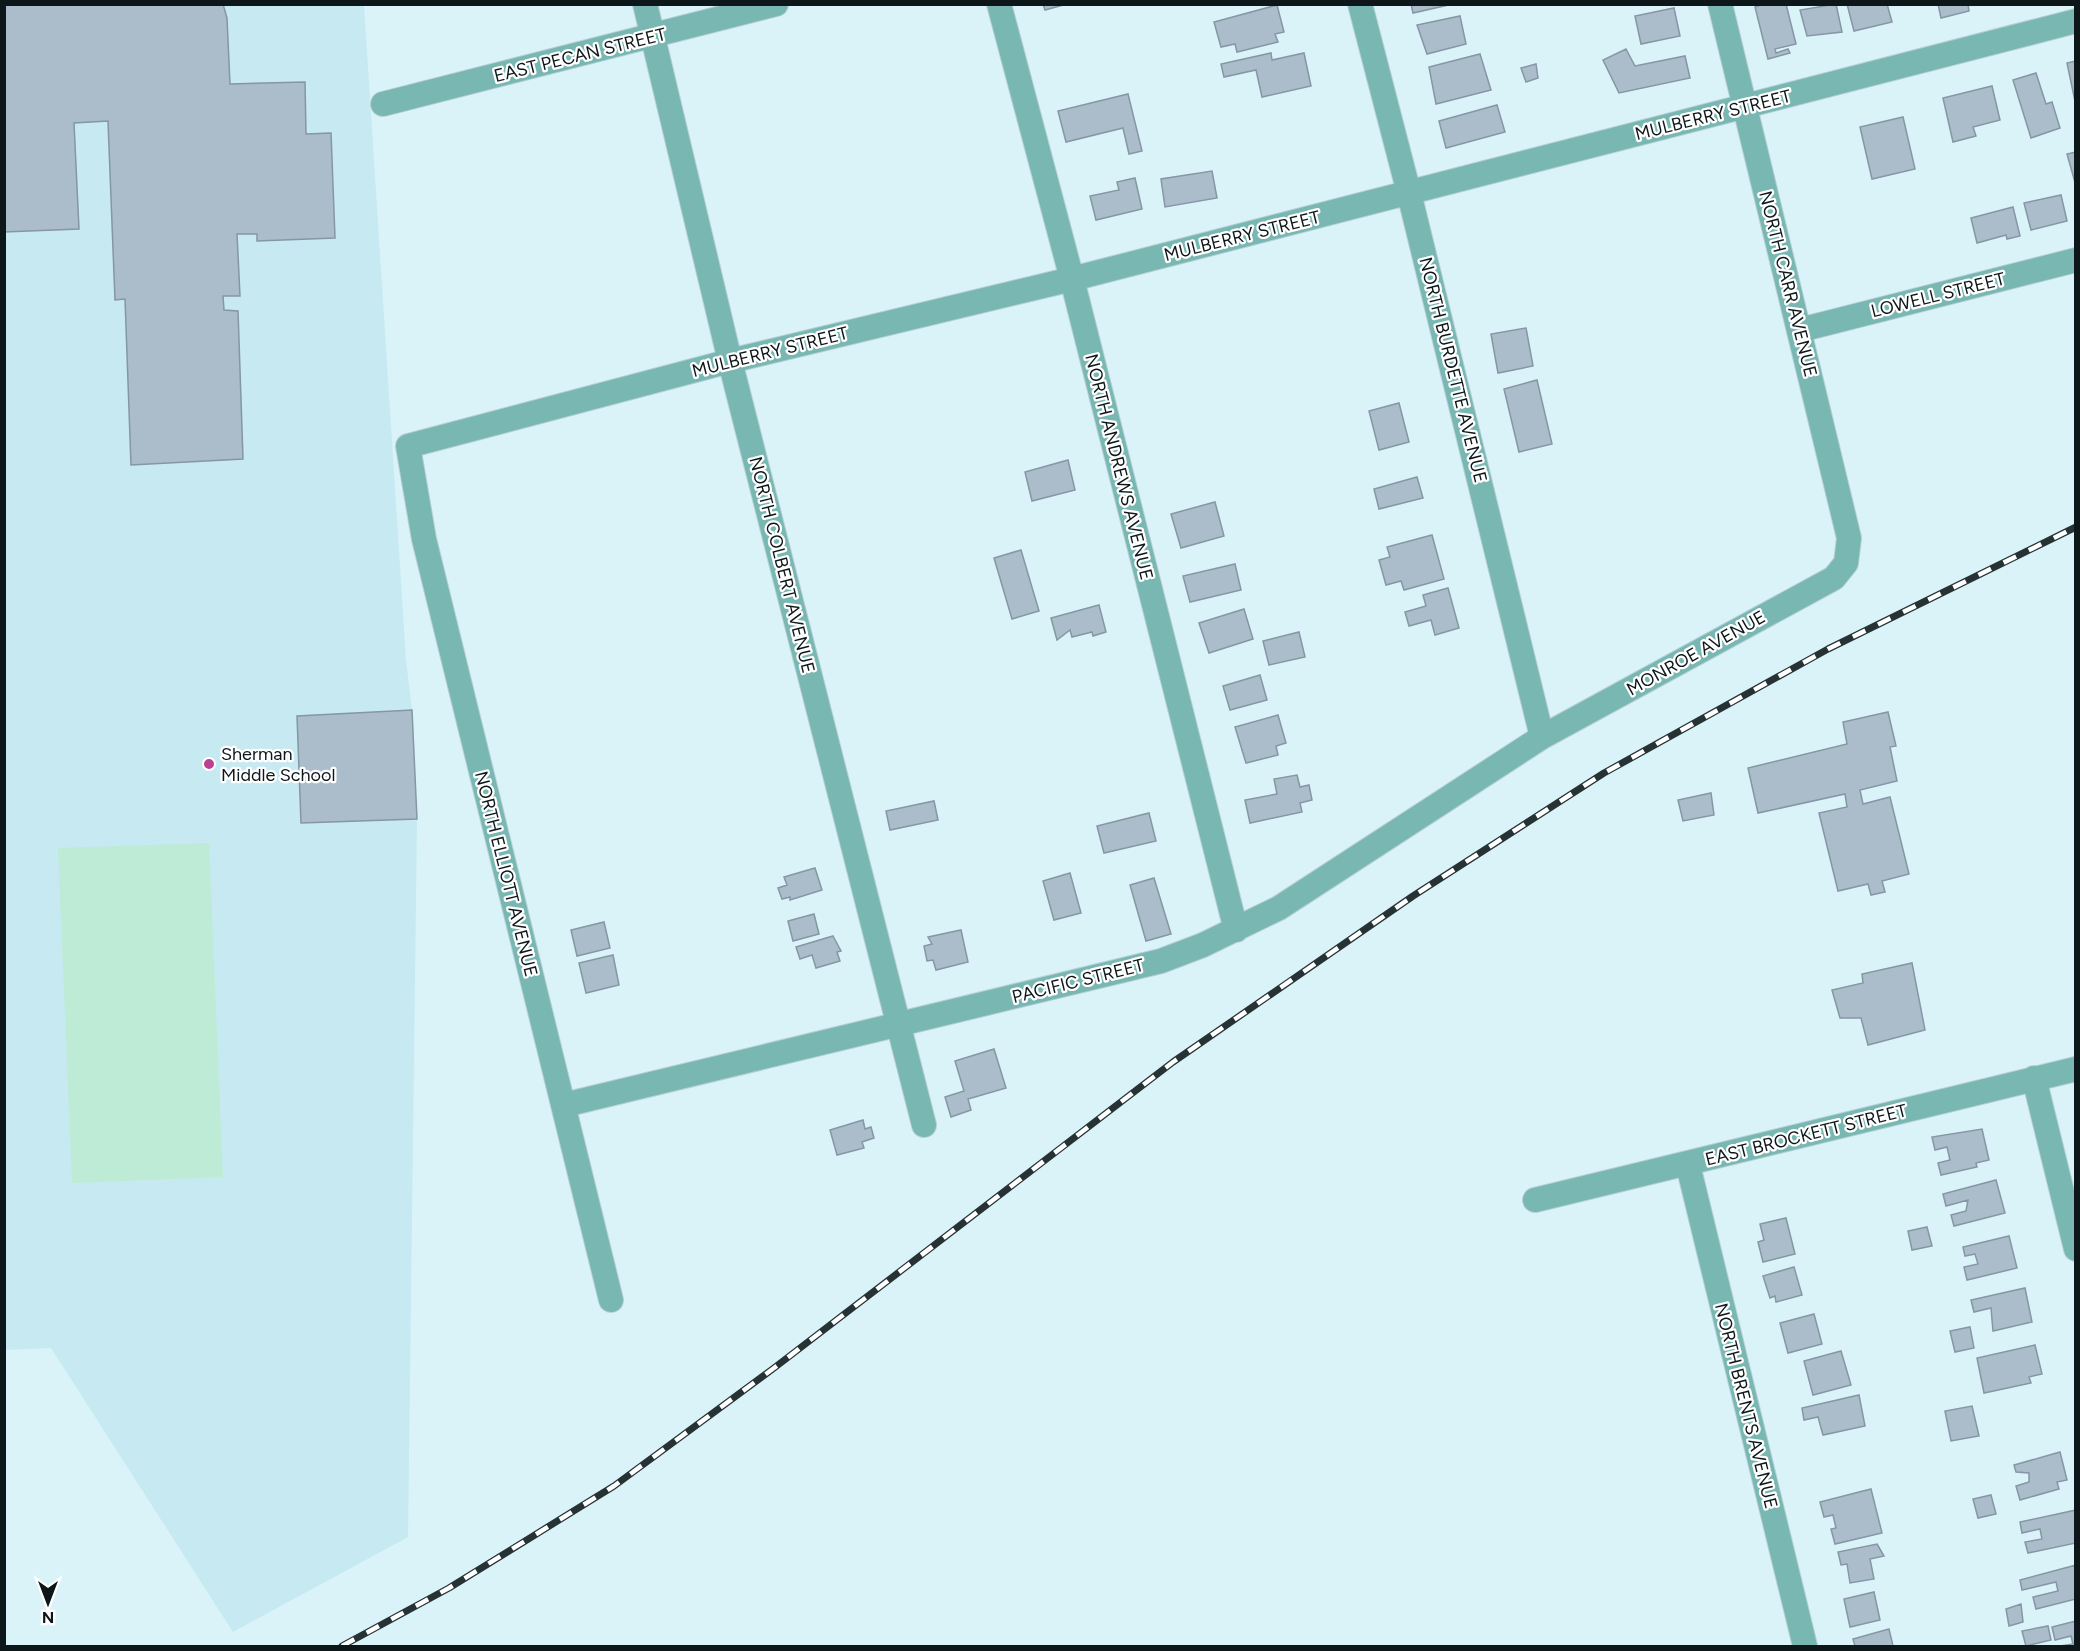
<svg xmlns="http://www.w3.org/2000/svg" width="2080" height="1651" viewBox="0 0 2080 1651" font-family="Figtree,sans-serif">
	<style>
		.built { fill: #c6e9f2 }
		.green { fill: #beebd5 }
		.building { fill: #abbdcb; stroke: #8596a4; stroke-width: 1.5 }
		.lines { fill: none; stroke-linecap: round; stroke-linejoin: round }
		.minor-casing { stroke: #b8d0d5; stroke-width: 26 }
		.minor { stroke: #79b7b2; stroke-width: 24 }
		.rail-casing { stroke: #273235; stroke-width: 7 }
		.rail { stroke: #fff; stroke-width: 4.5; stroke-dasharray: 14; stroke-linecap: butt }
		.poi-dot { fill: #bd4190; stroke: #fff; stroke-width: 2 }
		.labels { text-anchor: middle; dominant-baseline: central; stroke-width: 4.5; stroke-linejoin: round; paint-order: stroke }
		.street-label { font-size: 18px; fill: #0d1619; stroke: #fff }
		.poi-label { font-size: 18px; fill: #0d1619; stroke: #fff; text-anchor: start }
	</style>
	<rect width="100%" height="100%" fill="#d9f3f9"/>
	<path class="built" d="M5,5H364L406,660L412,710L417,819L408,1537L233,1632L51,1348L5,1350Z"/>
	<path class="green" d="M209,843L223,1177L72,1183L58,848Z"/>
	<path class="building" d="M4,4H223L227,18L230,84L305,82L306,134L331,133L335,238L257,241V234H237L240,296H223L224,310L238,311L243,459L131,465L125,299L115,300L108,121L74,123L79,229L4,232Z
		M1043,4H1067L1045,10Z
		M1411,4H1453L1413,13Z
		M1764,4H1786L1796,44L1775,49L1776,53L1788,49L1790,53L1768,59L1755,7Z
		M1836,4L1842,32L1807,36L1800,10Z
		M1847,4H1887L1892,22L1854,31Z
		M1938,4H1968L1969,11L1941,18Z
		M1277,5L1284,32L1275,34L1278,42L1237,52L1235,44L1221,47L1214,22Z
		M1674,8L1680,36L1641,44L1635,16Z
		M1460,16L1466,44L1427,54L1417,25Z
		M1626,49L1635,66L1685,56L1690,78L1619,93L1603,60Z
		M1271,53L1272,60L1304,53L1311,86L1262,97L1256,70L1224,77L1221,64Z
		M1480,54L1491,90L1436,104L1429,67Z
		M2076,61V106L2067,63Z
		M1536,64L1538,78L1526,82L1521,68Z
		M2036,73L2046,104L2052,102L2060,128L2031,138L2013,80Z
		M1992,86L2000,120L1973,127L1976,136L1953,142L1943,98Z
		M1128,94L1142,151L1129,154L1123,128L1066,142L1058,111Z
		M1497,105L1505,132L1446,148L1439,121Z
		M1903,117L1915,169L1872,179L1860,127Z
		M2076,152V186L2067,154Z
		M1212,171L1217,198L1165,207L1161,179Z
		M1135,178L1142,209L1096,220L1090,196L1119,190L1117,182Z
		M2061,195L2067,221L2031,230L2024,203Z
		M2013,207L2020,236L2007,239L2006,235L1977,243L1971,218Z
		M1526,328L1533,366L1498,373L1491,334Z
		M1537,380L1552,444L1519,452L1504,389Z
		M1399,403L1409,442L1379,450L1369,411Z
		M1068,460L1075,490L1032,501L1025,472Z
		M1417,477L1423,498L1379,509L1374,489Z
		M1215,502L1224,536L1181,548L1171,514Z
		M1432,535L1444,579L1404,590L1401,581L1386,585L1379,560L1390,557L1387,547Z
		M1021,550L1039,611L1012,619L994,558Z
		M1235,564L1241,590L1190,602L1183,576Z
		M1448,588L1459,628L1435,635L1431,620L1409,626L1405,612L1426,606L1423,595Z
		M1099,605L1106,632L1093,636L1092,632L1072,637L1070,630L1057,640L1051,618Z
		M1244,609L1253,639L1209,653L1199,623Z
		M1299,632L1305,657L1269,665L1263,641Z
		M1260,675L1267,700L1230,710L1223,686Z
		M412,710L417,819L301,823L297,716Z
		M1888,712L1896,746L1890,747L1897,781L1860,790L1863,804L1890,797L1909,874L1882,881L1885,892L1871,895L1868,884L1838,891L1819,813L1847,807L1845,794L1758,813L1748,768L1847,744L1843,722Z
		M1278,715L1286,743L1276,746L1278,755L1246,763L1235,727Z
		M1297,775L1300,787L1309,785L1312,800L1300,803L1302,812L1250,823L1245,800L1277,794L1274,779Z
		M1711,793L1714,815L1683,821L1678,800Z
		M934,801L938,820L890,830L886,811Z
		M1149,813L1156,841L1104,853L1097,826Z
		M815,868L822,890L790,900V897L782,899L778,888L787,885L784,877Z
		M1070,873L1081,913L1054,920L1043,881Z
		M1154,878L1171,934L1146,941L1130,885Z
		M814,914L819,934L793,941L788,921Z
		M604,922L610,948L577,956L571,930Z
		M961,930L968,962L936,970L933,960L927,961L924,946L932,944L928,937Z
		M833,936L841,951L837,952L840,961L816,968L812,955L800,959L796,947Z
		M613,955L619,985L586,993L579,963Z
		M1912,963L1925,1030L1868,1045L1861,1018H1840L1832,990L1863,983L1862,974Z
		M994,1049L1006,1088L968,1099L971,1110L951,1117L945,1097L964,1091L955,1061Z
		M863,1120L865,1129L871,1127L874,1138L862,1142L864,1148L837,1155L830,1130Z
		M1982,1129L1989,1160L1976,1163L1977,1167L1941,1175L1938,1163L1950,1160L1947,1147L1935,1150L1932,1137Z
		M1996,1180L2005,1213L1954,1226L1951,1215L1966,1211L1968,1200L1946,1206L1943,1194Z
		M1786,1218L1795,1254L1763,1262L1758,1242L1764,1240L1760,1224Z
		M1927,1227L1932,1246L1912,1250L1908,1231Z
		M2009,1236L2017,1268L1967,1280L1964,1267L1978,1264L1975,1254L1965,1256L1963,1247Z
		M1794,1267L1802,1295L1776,1302L1775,1296L1770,1298L1763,1276Z
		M2025,1288L2032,1322L1993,1331L1991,1308L1974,1312L1971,1300Z
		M1814,1314L1822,1344L1788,1353L1780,1323Z
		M1970,1327L1974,1348L1955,1352L1950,1331Z
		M2035,1345L2042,1374L2029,1377L2031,1383L1984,1393L1977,1358Z
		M1841,1351L1851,1385L1813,1395L1804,1361Z
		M1859,1395L1865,1426L1823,1435L1818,1417L1804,1420L1802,1408Z
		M1972,1406L1979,1436L1951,1441L1945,1411Z
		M2060,1452L2067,1480L2057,1482L2059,1489L2020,1500L2016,1486L2029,1482V1473L2016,1472L2014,1465Z
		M1871,1489L1882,1533L1835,1544L1831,1529L1836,1528L1833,1515L1824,1517L1820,1502Z
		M1991,1495L1996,1514L1978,1518L1973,1499Z
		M2076,1510V1543L2028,1553L2025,1542L2042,1539L2040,1529L2022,1533L2020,1522Z
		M1877,1544L1884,1556L1870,1559L1874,1579L1850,1583L1847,1564L1841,1565L1838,1552Z
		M2076,1565V1599L2036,1609L2033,1597L2058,1591L2056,1582L2022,1590L2020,1580Z
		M1874,1592L1880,1620L1850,1627L1844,1599Z
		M2021,1604L2023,1622L2009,1626L2006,1609Z
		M2076,1621V1646H2060L2073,1644L2071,1636L2055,1640L2052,1627Z
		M2048,1626L2051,1640L2026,1646L2022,1631Z
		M1889,1629L1893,1646H1855L1853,1639Z"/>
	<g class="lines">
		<g class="minor-casing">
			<path id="minor" d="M645,4L730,361L924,1125
				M999,4L1072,279L1236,930
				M1360,4L1409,193L1542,737
				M383,104L776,4
				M1800,330L2076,260
				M2034,1078L2076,1249
				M564,1105L1161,961L1203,945L1279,908L1542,737L1834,578L1846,563L1849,538L1720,4
				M1688,1165L1805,1646
				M1535,1200L2076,1069
				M611,1300L424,539L408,446L730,361L1072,279L2076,21"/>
		</g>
		<use href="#minor" class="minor"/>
		<g class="rail-casing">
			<path id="rail" d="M342,1646L449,1588L614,1486L774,1368L1173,1062L1413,896L1604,773L1828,649L2076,527"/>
		</g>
		<use href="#rail" class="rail"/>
	</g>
	<circle class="poi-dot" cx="209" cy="764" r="6"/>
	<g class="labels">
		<g class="street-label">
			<text transform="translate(580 55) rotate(-14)">EAST PECAN STREET</text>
			<text transform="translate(1713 115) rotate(-14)">MULBERRY STREET</text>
			<text transform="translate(1242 236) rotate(-14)">MULBERRY STREET</text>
			<text transform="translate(1788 284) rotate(76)">NORTH CARR AVENUE</text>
			<text transform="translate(1938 295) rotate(-14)">LOWELL STREET</text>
			<text transform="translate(770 352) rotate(-14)">MULBERRY STREET</text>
			<text transform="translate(1453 370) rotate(76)">NORTH BURDETTE AVENUE</text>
			<text transform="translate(1119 467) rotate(76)">NORTH ANDREWS AVENUE</text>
			<text transform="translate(782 565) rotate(76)">NORTH COLBERT AVENUE</text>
			<text transform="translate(1696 653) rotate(-29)">MONROE AVENUE</text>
			<text transform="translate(506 874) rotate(76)">NORTH ELLIOTT AVENUE</text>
			<text transform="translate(1078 981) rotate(-14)">PACIFIC STREET</text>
			<text transform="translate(1806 1135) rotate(-14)">EAST BROCKETT STREET</text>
			<text transform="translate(1746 1406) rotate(76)">NORTH BRENTS AVENUE</text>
		</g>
		<g class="poi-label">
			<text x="221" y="754">Sherman<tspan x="221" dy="21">Middle School</tspan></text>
		</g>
	</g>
	<rect width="2080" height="1651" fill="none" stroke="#0d1619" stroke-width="12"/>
	<g transform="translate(48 1603) rotate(180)" stroke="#ffffff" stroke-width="4.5" paint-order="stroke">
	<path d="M0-4.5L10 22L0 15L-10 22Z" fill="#0d1619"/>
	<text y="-9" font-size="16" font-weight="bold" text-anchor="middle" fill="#0d1619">N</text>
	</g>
</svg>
